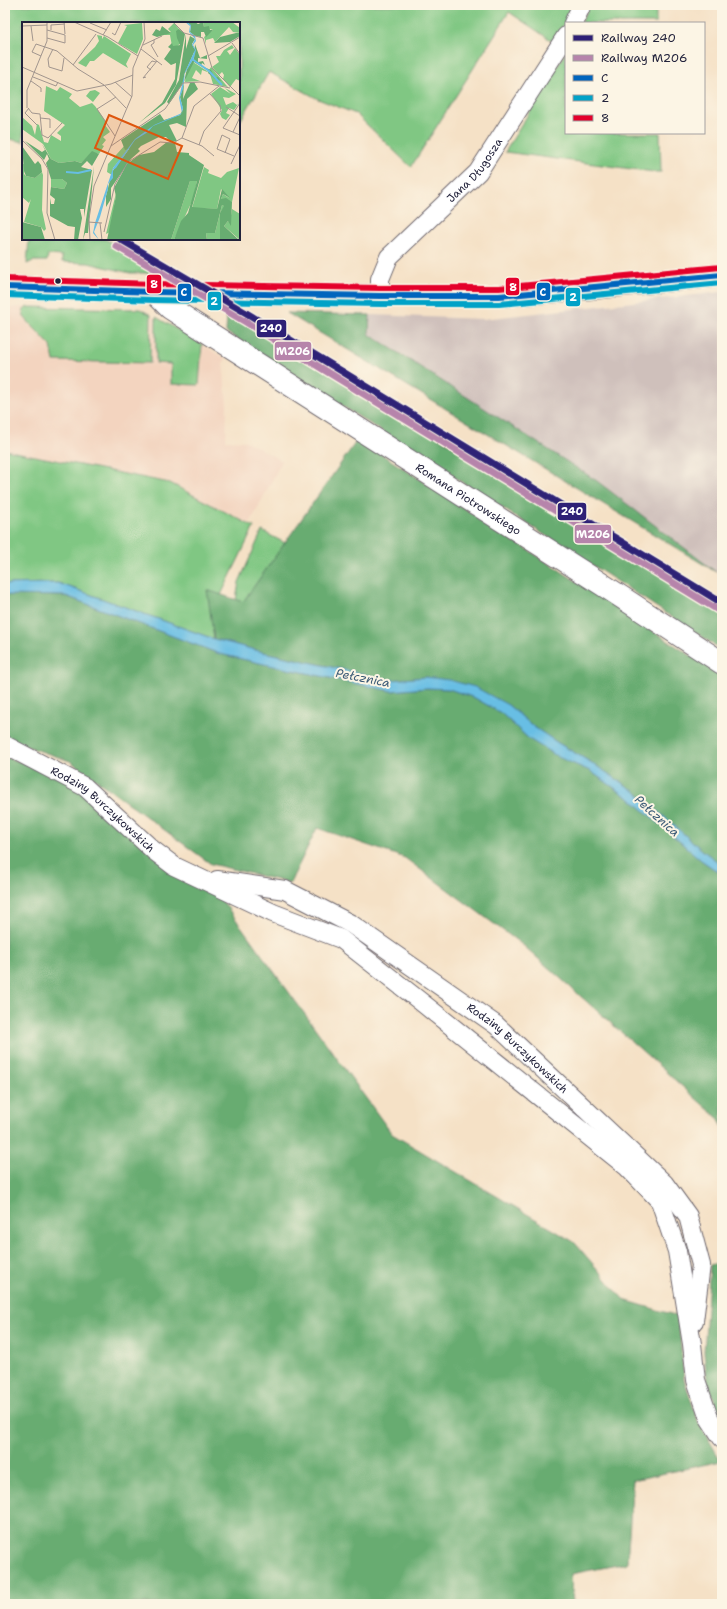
<svg xmlns="http://www.w3.org/2000/svg" width="727" height="1609" viewBox="0 0 727 1609" font-family="'Shantell Sans',sans-serif">
	<style>
		.built { fill: #f3d4bf }
		.industrial { fill: #cfc0bb }
		.green { fill: #80c783; stroke: #51745f }
		.forest { fill: #68ac71; stroke: #456756 }
		.water { fill: #67bee4; stroke: #447090 }
		.lines { fill: none; stroke-linecap: round; stroke-linejoin: round }
		.minor-casing { stroke: #6c656c; stroke-width: 20 }
		.tertiary-casing { stroke: #6c656c; stroke-width: 24 }
		.secondary-casing { stroke: #6c656c; stroke-width: 24 }
		.minor { stroke: #fff; stroke-width: 18 }
		.tertiary { stroke: #fff; stroke-width: 22 }
		.secondary { stroke: #ffe4c6; stroke-width: 22 }
		.bus-1-casing { stroke: #fcf5e5; stroke-width: 9 }
		.bus-2-casing { stroke: #fcf5e5; stroke-width: 9 }
		.bus-3-casing { stroke: #fcf5e5; stroke-width: 9 }
		.bus-1 { stroke: #0065bd; stroke-width: 6 }
		.bus-2 { stroke: #02a2c7; stroke-width: 6 }
		.bus-3 { stroke: #e4002b; stroke-width: 6 }
		.rail-1-casing { stroke: #fcf5e5; stroke-width: 10 }
		.rail-2-casing { stroke: #fcf5e5; stroke-width: 10 }
		.rail-1 { stroke: #2e2076; stroke-width: 7 }
		.rail-2 { stroke: #b684ab; stroke-width: 7 }
		.bus-dot { fill: #22223b; stroke: #fcf5e5; stroke-width: 1.5 }
		.labels { text-anchor: middle; dominant-baseline: central; stroke-width: 4; stroke-linejoin: round; paint-order: stroke }
		.street-label { font-size: 11px; fill: #22223b; stroke: #fcf5e5 }
		.water-label { font-size: 12px; font-style: italic; fill: #3a5976; stroke: #fcf5e5 }
		.inset-river { fill: none; stroke: #67bee4; stroke-width: 2 }
		.inset-road { fill: none; stroke: #a1958e; stroke-width: 1 }
		.view { fill: #de560e; fill-opacity: 0.15; stroke: #de560e; stroke-width: 2 }
		.inset-edge { fill: none; stroke: #22223b; stroke-width: 2 }
		.line-badge { stroke: #fcf5e5; stroke-width: 1.5 }
		.badge-label { font-size: 11px; text-anchor: middle; font-weight: bold; fill: #fff }
	</style>
	<rect width="100%" height="100%" fill="#fcf5e5"/>
	<filter id="ink" filterUnits="userSpaceOnUse"><feTurbulence type="fractalNoise" baseFrequency=".025" numOctaves="2"/><feDisplacementMap in="SourceGraphic" scale="8" xChannelSelector="R" yChannelSelector="G"/><feConvolveMatrix kernelMatrix="1 2 1 2 8 2 1 2 1" color-interpolation-filters="sRGB"/></filter>
	<filter id="wash" filterUnits="userSpaceOnUse"><feTurbulence type="fractalNoise" baseFrequency=".012" numOctaves="4" result="noise"/><feDisplacementMap in="SourceGraphic" scale="16" xChannelSelector="R" yChannelSelector="G"/><feGaussianBlur stdDeviation="0.9" result="paint"/><feColorMatrix in="noise" values="0 0 0 0 0 0 0 0 0 0 0 0 0 0 0 0 0 1.4 0 .05"/><feComposite in="paint" operator="in"/></filter>
	<g filter="url(#wash)">
		<rect width="100%" height="100%" fill="#f5e1c6"/>
		<path class="built" d="M27,307L140,309L226,359L223,363L227,405L226,440L246,441L282,461L249,525L170,483L5,450V308Z"/>
		<path class="industrial" d="M722,292V576L597,481L369,334L370,315L483,319Z"/>
		<path class="green" d="M5,5H573L555,43L509,12L411,167L356,114L318,99L269,72L239,123V23H23V142L5,138Z
			M590,5H656V23H581Z
			M566,52V133H660L661,172H654L505,152Z
			M29,239H105L152,263L166,273H130L88,263L62,262V256L48,255L47,261H33L27,264Z
			M27,307L140,309L151,315L150,363L54,361L51,346L24,317L23,311Z
			M156,317L202,344L199,385L171,384V364L156,363Z
			M5,450L170,483L254,527L221,595L208,591L214,639L58,583L5,584Z
			M262,531L285,543L243,602L236,600L239,582Z"/>
		<path class="forest" d="M287,313L370,315L369,334L597,481L716,572Z
			M227,315H237L285,343L722,611V650L606,574L226,332Z
			M358,439L722,676V863L718,862L702,850L636,792L592,763L558,743L534,727L508,705L426,677L391,680L263,652L214,639L207,590L243,602Z
			M5,595L66,596L220,654L264,664L391,691L427,688L449,689L475,698L501,713L529,739L559,757L590,771L632,800L701,860L717,871L722,872V1126L719,1119L524,946L405,858L317,828L290,883L211,864L70,761L5,739Z
			M5,757L63,775L211,885L392,1134L574,1242L624,1300L678,1316L684,1379L698,1421L721,1461L633,1480L627,1563L571,1574L573,1604H5Z
			M722,1262V1421L707,1380L704,1352L710,1265Z"/>
		<path class="water" d="M58,583L214,639L263,652L391,680L426,677L449,680L475,687L508,705L534,727L558,743L592,763L636,792L702,850L718,862L722,863V872L717,871L701,860L632,800L590,771L558,757L529,739L501,713L475,698L449,689L427,688L391,691L264,664L220,654L66,596L5,595V584Z"/>
	</g>
	<g filter="url(#ink)">
		<g class="lines">
			<g class="minor-casing">
				<g id="minor">
					<path d="M573,23L582,5"/>
					<path id="s1" d="M380,296V279L389,257L478,172L566,36"/>
					<path id="s2" d="M5,745L85,787L153,850L174,866L273,913L341,939L420,1001L627,1167L660,1201L677,1251L692,1344L696,1380L709,1418L722,1438"/>
					<path id="s3" d="M217,880L285,890L351,924L496,1025L664,1183L688,1216L701,1265L694,1321"/>
				</g>
			</g>
			<g class="tertiary-casing">
				<g id="tertiary">
					<path id="s4" d="M154,292L170,308L603,585L722,663"/>
				</g>
			</g>
			<g class="secondary-casing">
				<path id="secondary" d="M5,287L154,292L380,296H499L593,288L722,275"/>
			</g>
			<use href="#minor" class="minor"/>
			<use href="#tertiary" class="tertiary"/>
			<use href="#secondary" class="secondary"/>
			<g class="bus-1-casing">
				<path id="bus-1" d="M5,287L154,292L380,296H499L722,275"/>
			</g>
			<g class="bus-2-casing">
				<path id="bus-2" d="M5,295L154,300L380,304H499L722,283"/>
			</g>
			<g class="bus-3-casing">
				<path id="bus-3" d="M5,279L154,284L380,288H499L721,267"/>
			</g>
			<use href="#bus-1" class="bus-1"/>
			<use href="#bus-2" class="bus-2"/>
			<use href="#bus-3" class="bus-3"/>
			<g class="rail-1-casing">
				<path id="rail-1" d="M120,239L248,314L722,603"/>
			</g>
			<g class="rail-2-casing">
				<path id="rail-2" d="M116,246L244,321L718,610"/>
			</g>
			<use href="#rail-1" class="rail-1"/>
			<use href="#rail-2" class="rail-2"/>
		</g>
	</g>
	<circle class="bus-dot" cx="58" cy="281" r="3.5"/>
	<g class="labels">
		<g class="street-label">
			<text stroke="none"><textPath href="#s1" startOffset="163">Jana Długosza</textPath></text>
			<text stroke="none"><textPath href="#s4" startOffset="377">Romana Piotrowskiego</textPath></text>
			<text stroke="none"><textPath href="#s2" startOffset="118">Rodziny Burczykowskich</textPath></text>
			<text stroke="none"><textPath href="#s3" startOffset="351">Rodziny Burczykowskich</textPath></text>
		</g>
		<g class="water-label">
			<text transform="translate(363 678) rotate(11)">Pełcznica</text>
			<text transform="translate(657 816) rotate(42)">Pełcznica</text>
		</g>
	</g>
	<g transform="translate(22 22)">
		<rect width="218" height="218" fill="#f5e1c6"/>
		<path d="M181,0H210L218,6V11L211,10L207,5L193,20L191,16L184,18V22L182,15L191,8L182,5ZM120,1L121,17L115,32L96,21L105,4L102,3ZM152,1L157,7L159,21L154,25L150,24L148,13H141L149,10L146,7ZM75,13L80,14V17L82,14L109,32L104,42L106,46L81,31L72,39H68L64,45L56,41L73,25L77,19ZM210,23L212,26L205,29L208,33L213,26L218,33V59L214,57L208,65L201,57L202,53L200,50L197,53L190,45L197,40L194,34H198L202,28ZM171,40L188,51L180,48L179,53L174,48L170,56L178,59L163,60L164,51ZM189,45L204,63L206,65L191,62L188,52L191,55L199,58L193,56L187,48ZM24,64L35,69L38,65L50,72L47,76L58,85L70,81L73,84L85,101L83,103L88,110L81,115L84,118L80,123L82,124L77,132L70,130L59,141L53,139L37,141L29,137L21,122L0,107V95L10,104L13,113L15,102L17,103L22,120L26,121L29,113L39,119V114L35,111L43,103L22,89ZM198,65L209,72L203,66L214,72L207,76L201,75L204,83L211,80L215,83L218,79L212,88L207,86L204,91L208,93L204,98L200,96L198,92L200,88L189,72ZM73,68L78,71L71,80L64,74L68,69ZM103,123L106,128L91,146L90,153L85,150L86,142ZM0,141L3,143L2,152L4,154L13,156L20,150L21,153L20,188L24,207L22,209L19,205L2,200L9,177L7,181L0,175ZM182,145L187,148L186,151L199,156L205,150L217,146L210,180L199,177L201,172L207,176L199,167L195,187L170,186ZM29,157H40L45,161L42,167L29,165ZM168,159H175L171,177L152,218H149ZM94,171V174L88,210L84,212ZM200,183L203,184L198,191V218H185L184,211H193ZM210,187L218,192V218L202,204L206,199L208,200Z" fill="#80c783"/>
		<path d="M173,0L176,2L181,0L182,5L187,4L188,8H191L184,15L182,10H179V15L173,14L168,10L169,4L166,1ZM140,4L149,11L135,15L130,13L134,7L138,9ZM157,7L163,12L154,63L143,81L117,101L140,81L153,57L154,41L149,43L142,37L149,27L146,25L150,21L151,24L158,23L155,16L154,9ZM214,11H218V14L208,20L192,21L198,15ZM164,12V27L168,14L173,17L170,22L173,28L162,53V60L147,82L145,80L157,58ZM173,22L178,36L185,33V37L176,36V40L181,39L183,43L180,41L179,44L189,48L193,56L196,55L199,59L193,57L186,51L187,49L172,40L162,60L165,47L172,36ZM172,60L176,67L165,77L164,105L155,101L147,103L155,119L149,120L144,115H137L119,124L116,127L118,129L109,137L89,166V177L84,185V174L90,150L107,127L103,128L99,118L138,92L142,98L158,93L161,87L158,75L162,61L161,77L168,61ZM3,119L20,130L23,128L20,122L29,137L37,141L53,139L59,141L70,129L77,132L70,144L65,139L59,145L70,148L62,195V187H58L60,196L56,218H52L53,205L46,204L28,194V176L29,182H32L33,177L28,173L29,165L42,167L45,161L40,157H29L24,141L27,137L25,132L22,138ZM145,120L153,121L155,130L167,131V133L182,143L170,185L195,187L200,167L208,176L201,172L199,177L204,176L210,180L209,204L206,199L202,204L217,218H198V191L202,184L200,183L193,211H184L185,218H152L159,199L166,191L175,159H168L149,218H85L94,174L92,166L105,142L117,133L132,130ZM0,124L13,142L16,139L19,143L20,150L13,156L4,154L2,149ZM72,144L66,211H63L61,218ZM0,200L19,205L23,218H0Z" fill="#68ac71"/>
		<path d="M163,0L166,1L169,3L168,10L173,14L174,19L171,23L174,28L172,36L163,51L161,67L158,75L161,86L160,91L158,93L131,104L126,110L113,118L94,146L91,148V156L86,162V167L78,195L72,210L77,218L71,211L73,201L91,146L113,117L132,103L160,91L157,76L163,50L173,28L170,23L173,17L167,10L168,4Z" fill="#67bee4"/>
		<path class="inset-river" d="M170,37L187,49L200,63M44,150L56,151L69,148"/>
		<path class="inset-road" d="M42,0L43,12M52,0L86,15L116,34M102,0H122M151,0L162,11L181,16L190,46L218,74M68,1L85,8M0,4L25,3M9,4L11,19M25,8L43,13M29,8V3L43,2M90,11L93,13L99,0M81,13L89,0M25,16L43,21V13M132,18V21L129,23L136,35M210,21L218,32M121,23L140,14M31,27L26,37L27,45L40,49L42,36M119,27L140,43M19,34L10,30L14,22L35,29L56,47L82,63L104,86M186,34L218,15M51,43L74,12M0,45L55,69L89,62L111,53M129,48L125,45L130,39L134,40M11,55L34,64L36,60M124,55L121,56L135,39M9,59L19,66V70M93,60L110,75M218,81L201,106L218,113M204,85L218,94M5,86V68L25,19V0M6,86L10,91L18,92L20,113L26,116L40,101M7,86L3,91L15,103M18,96L28,97V106M211,110L218,95M93,114L75,87L94,75M160,116L172,84L197,64M160,116L180,124L192,134M0,118L20,137L26,147L25,191L33,218M177,123L182,109L199,89L198,83L188,72M89,124L143,87L161,61L178,60L208,66M203,131L208,117L200,113L195,127L212,134M209,142L218,123M66,200L80,201M78,201L80,218M82,210L93,162L106,140L138,120L151,121L160,116M68,218L67,197L72,164L110,74L111,46L123,17L122,0"/>
		<path class="view" d="M87,93L160,124L146,157L73,126Z"/>
		<rect width="218" height="218" class="inset-edge"/>
	</g>
	<g class="line-badge">
		<rect x="146" y="274" width="16" height="20" rx="4" fill="#e4002b"/>
		<rect x="505" y="277" width="15" height="19" rx="4" fill="#e4002b"/>
		<rect x="536" y="282" width="15" height="19" rx="4" fill="#0065bd"/>
		<rect x="177" y="283" width="15" height="19" rx="4" fill="#0065bd"/>
		<rect x="565" y="287" width="16" height="20" rx="4" fill="#02a2c7"/>
		<rect x="207" y="291" width="15" height="20" rx="4" fill="#02a2c7"/>
		<rect x="256" y="319" width="31" height="19" rx="4" fill="#2e2076"/>
		<rect x="274" y="341" width="38" height="20" rx="4" fill="#b684ab"/>
		<rect x="557" y="502" width="30" height="19" rx="4" fill="#2e2076"/>
		<rect x="574" y="524" width="38" height="20" rx="4" fill="#b684ab"/>
	</g>
	<g class="badge-label">
		<text x="154" y="288">8</text>
		<text x="513" y="291">8</text>
		<text x="543" y="296">C</text>
		<text x="184" y="296">C</text>
		<text x="573" y="301">2</text>
		<text x="214" y="305">2</text>
		<text x="271" y="332">240</text>
		<text x="293" y="355">M206</text>
		<text x="572" y="515">240</text>
		<text x="593" y="538">M206</text>
	</g>
	<rect width="727" height="1609" fill="none" stroke="#fcf5e5" stroke-width="20"/>
	<rect x="565" y="22" width="140" height="112" fill="#fcf5e5" stroke="#a5a1a1"/>
	<rect x="573" y="35" width="20" height="6" fill="#2e2076" stroke="#a5a1a1"/>
	<text x="601" y="42" font-size="12" fill="#22223b">Railway 240</text>
	<rect x="573" y="55" width="20" height="6" fill="#b684ab" stroke="#a5a1a1"/>
	<text x="601" y="62" font-size="12" fill="#22223b">Railway M206</text>
	<rect x="573" y="75" width="20" height="6" fill="#0065bd" stroke="#a5a1a1"/>
	<text x="601" y="82" font-size="12" fill="#22223b">C</text>
	<rect x="573" y="95" width="20" height="6" fill="#02a2c7" stroke="#a5a1a1"/>
	<text x="601" y="102" font-size="12" fill="#22223b">2</text>
	<rect x="573" y="115" width="20" height="6" fill="#e4002b" stroke="#a5a1a1"/>
	<text x="601" y="122" font-size="12" fill="#22223b">8</text>
</svg>
